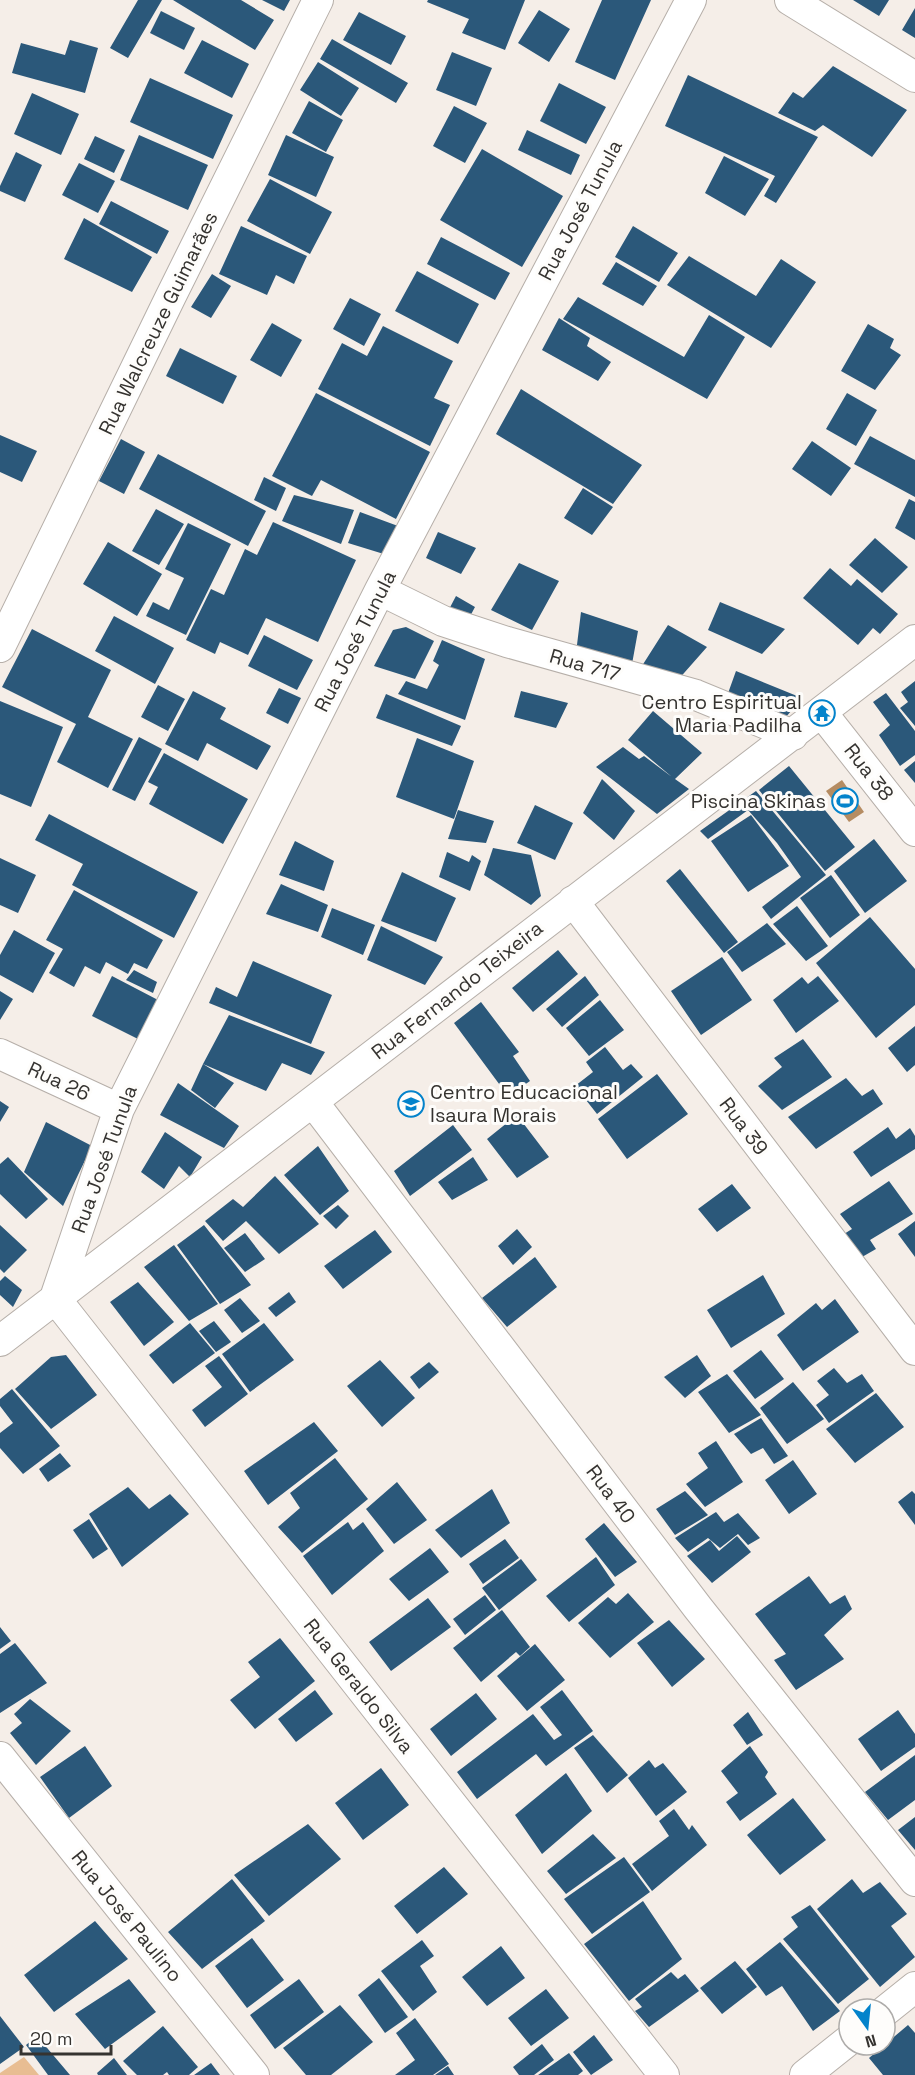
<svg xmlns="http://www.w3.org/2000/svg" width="915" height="2075" viewBox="0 0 915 2075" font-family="'Space Grotesk',sans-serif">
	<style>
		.green { fill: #e8bd92 }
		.water { fill: #b58c62 }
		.building { fill: #2b587a }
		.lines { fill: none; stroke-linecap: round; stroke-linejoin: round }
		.minor-casing { stroke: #b6afa9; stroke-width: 32 }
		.minor { stroke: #fff; stroke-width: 30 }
		.labels { text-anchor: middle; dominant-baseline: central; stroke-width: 6; stroke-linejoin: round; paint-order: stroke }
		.street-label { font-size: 20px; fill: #353330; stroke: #fefdfb }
		.poi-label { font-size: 20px; fill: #353330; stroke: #fefdfb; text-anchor: end }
	</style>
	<rect width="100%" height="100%" fill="#f5eee8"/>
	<path class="green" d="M24,2057L39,2075H0V2073Z"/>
	<path class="water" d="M842,780L864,812L849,822L826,791Z"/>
	<path class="building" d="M138,0H162L128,58L110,48Z
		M173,0H241L274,20L255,50Z
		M262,0H290L284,11Z
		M428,0H525L505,50L462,33L469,19L427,2Z
		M602,0H651L615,80L575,62Z
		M853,0H889L879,16Z
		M915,8V38L902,30Z
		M539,10L570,29L549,62L518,43Z
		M161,11L195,28L184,50L150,33Z
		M359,12L406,36L391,65L343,40Z
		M332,39L408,83L396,103L320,59Z
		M70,40L98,48L85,93L12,73L21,43L65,55Z
		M202,40L249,64L232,98L184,73Z
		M452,52L492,68L476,106L436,90Z
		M318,62L359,88L341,116L300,90Z
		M833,66L907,110L872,157L823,125L815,131L778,113L793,92L803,98Z
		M688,75L818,137L776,203L764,196L775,176L665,126Z
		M150,78L233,115L213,159L130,122Z
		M559,83L606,107L586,144L540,121Z
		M32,93L79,114L61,155L14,134Z
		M309,101L343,120L326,152L292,133Z
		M454,106L487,123L465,163L433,146Z
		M527,130L580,155L571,175L518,150Z
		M139,135L208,165L188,210L120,180Z
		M286,135L334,157L316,197L268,175Z
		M95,136L125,150L114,173L84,159Z
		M482,149L563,196L522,267L440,220Z
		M16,152L42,165L25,202L0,191V186Z
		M724,156L769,179L745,216L705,193Z
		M79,163L115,181L98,213L62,195Z
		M270,179L332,212L310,254L247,221Z
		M111,201L169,231L157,254L99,224Z
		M84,218L152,257L132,292L64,259Z
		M241,226L307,256L294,284L276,275L267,295L219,274Z
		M633,226L678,253L659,282L615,257Z
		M441,237L510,273L495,300L427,264Z
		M689,256L756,296L781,259L816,282L771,348L667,285Z
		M616,262L657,286L643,306L602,284Z
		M417,271L479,304L458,344L395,311Z
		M212,274L231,286L211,318L191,307Z
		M578,297L684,357L709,315L745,337L707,399L563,319Z
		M350,298L381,314L364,346L333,329Z
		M559,318L590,338L587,346L611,362L598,381L542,350Z
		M272,323L302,340L281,377L250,360Z
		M868,324L894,339L890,348L901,355L875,390L841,371Z
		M383,326L453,361L434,398L450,405L430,446L318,389L342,343L367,356Z
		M180,348L237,376L223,404L166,376Z
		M521,389L642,465L613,504L496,434Z
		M316,393L430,452L396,519L321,480L312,496L272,476Z
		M847,393L877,410L856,446L826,429Z
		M0,435L37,451L22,482L0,472Z
		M870,436L915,460V497L854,464Z
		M121,439L145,452L124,494L99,481Z
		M812,441L851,468L831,496L792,469Z
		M158,454L266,511L248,546L139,489Z
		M264,477L286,488L276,511L254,500Z
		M583,488L613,507L592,535L564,518Z
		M294,495L354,510L341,544L282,521Z
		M909,499L915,502V540L895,528Z
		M156,509L184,524L159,565L132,551Z
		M360,512L398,526L387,555L348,543Z
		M273,522L356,560L318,642L266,618L248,655L220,642L215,654L186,640L211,589L224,595L245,549L257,555Z
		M188,523L231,544L186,635L146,616L153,602L169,610L184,578L165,569Z
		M438,532L476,548L461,574L426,558Z
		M875,538L908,567L882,593L849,565Z
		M108,542L162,574L137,616L83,584Z
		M519,563L559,581L532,630L491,610Z
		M830,568L851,586L857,579L898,614L880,634L873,628L858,645L803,598Z
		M456,596L475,607L467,622L446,615Z
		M720,602L785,629L762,654L708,630Z
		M581,612L638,631L632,664L576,653Z
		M114,616L174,648L155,684L95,651Z
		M668,625L707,647L677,681L640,669Z
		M406,627L434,641L415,679L374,666L393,630Z
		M32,629L111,670L88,717L133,739L108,788L57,762L76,724L2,687Z
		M264,635L313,660L297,690L248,666Z
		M442,640L485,659L465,720L398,694L406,681L427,689L439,665L433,661Z
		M736,671L802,698L786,717L727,696Z
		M915,681V726L900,708L908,702L901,692Z
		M158,685L185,699L168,731L141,717Z
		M279,688L301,698L288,724L266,713Z
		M193,691L226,708L220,719L271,746L257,770L207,743L198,761L165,744Z
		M521,691L568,703L556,728L514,717Z
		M886,693L915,731V755L900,766L879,735L890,725L873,702Z
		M386,694L461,726L452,746L376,718Z
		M0,701L63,727L31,807L0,794Z
		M653,711L702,753L675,779L689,789L657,814L596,767L623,747L639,759L644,756L672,777L628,740Z
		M139,737L162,749L135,801L112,790Z
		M417,738L474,761L454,819L396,797Z
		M164,753L248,799L223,844L149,804L158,787L148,782Z
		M915,761V783L904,770Z
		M789,766L855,847L825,871L759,790Z
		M602,779L635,811L614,840L583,813Z
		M756,791L826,875L771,919L762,907L801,877L777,843L748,810L708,839L700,831Z
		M535,805L573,823L555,860L517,843Z
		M458,810L494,821L486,843L448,839Z
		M49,814L198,892L174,938L72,885L83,864L35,840Z
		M751,815L789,866L748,892L711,841Z
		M874,839L907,881L865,913L834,871Z
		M295,841L334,861L324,891L279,875Z
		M493,848L531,855L541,896L531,905L484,875Z
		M447,852L469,862L472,855L481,861L470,891L439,877Z
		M0,858L36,875L18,913L0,905Z
		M680,869L738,942L724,953L666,881Z
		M402,872L456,898L436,942L381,921Z
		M831,875L860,915L830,938L800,898Z
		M281,884L328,905L318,932L266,914Z
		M74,890L163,940L147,969L134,963L128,974L106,962L100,974L85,966L74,987L49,973L63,949L46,940Z
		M797,906L828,946L806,961L773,924Z
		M332,908L375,925L363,955L321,937Z
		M870,917L915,969V1005L876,1038L816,963Z
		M767,923L786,944L742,972L727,952Z
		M381,926L443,957L425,985L367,960Z
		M14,930L55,953L33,993L0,975V955Z
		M558,950L578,974L533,1012L512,988Z
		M722,957L752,1000L701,1035L671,991Z
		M253,961L332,995L311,1044L209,1003L216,987L237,997Z
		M134,970L157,982L153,993L126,980Z
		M112,976L158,1000L138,1039L92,1016Z
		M585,976L599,995L562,1027L546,1009Z
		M818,976L839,1001L796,1033L773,1000L802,977L808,984Z
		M0,991L13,999L0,1020Z
		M600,1000L624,1030L589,1056L566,1028Z
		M481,1002L519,1052L513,1056L530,1081L508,1096L454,1023Z
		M229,1015L325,1052L311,1075L282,1063L266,1091L203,1064Z
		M915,1026V1065L907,1072L888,1048Z
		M803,1039L832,1077L782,1110L758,1086L782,1067L774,1058Z
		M605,1047L623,1070L631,1064L643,1077L597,1114L575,1086L593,1072L586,1062Z
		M203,1064L234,1083L215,1108L191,1090Z
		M657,1074L688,1114L627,1159L598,1119Z
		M846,1078L862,1096L873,1089L883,1104L816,1149L788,1117Z
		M178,1083L239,1126L224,1148L160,1115Z
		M0,1101L9,1107L0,1122Z
		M517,1115L549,1157L517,1178L487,1139Z
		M46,1122L92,1146L63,1206L24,1172Z
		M453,1125L472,1150L410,1196L394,1171Z
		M888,1127L896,1139L910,1128L915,1136V1149L871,1177L853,1152Z
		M165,1132L202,1157L190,1177L179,1166L164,1189L141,1172Z
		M318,1146L349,1191L320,1215L284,1175Z
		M8,1157L48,1199L26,1219L0,1194V1164Z
		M473,1157L488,1180L452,1200L438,1182Z
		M275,1176L319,1224L279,1254L246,1221L223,1241L205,1221L233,1199L243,1207Z
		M889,1181L913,1214L870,1240L876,1249L862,1257L844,1234L852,1229L840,1214Z
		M732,1184L751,1208L717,1232L698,1209Z
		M338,1205L349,1216L336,1229L323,1216Z
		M915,1221V1257L898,1234Z
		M0,1225L27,1250L4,1273L0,1269Z
		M204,1225L251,1285L220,1304L177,1245Z
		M517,1229L532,1247L513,1265L498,1246Z
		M375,1230L392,1252L343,1289L324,1266Z
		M245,1233L265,1259L245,1272L224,1248Z
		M174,1245L218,1304L189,1321L144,1267Z
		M535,1257L557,1287L507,1327L482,1298Z
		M763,1275L785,1314L731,1348L707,1310Z
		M5,1276L22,1290L13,1307L0,1295V1281Z
		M138,1282L174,1322L144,1346L110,1302Z
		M289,1292L296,1302L276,1317L268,1308Z
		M240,1298L260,1321L242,1333L224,1310Z
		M835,1299L859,1332L803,1371L777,1335L816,1303L822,1310Z
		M214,1321L231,1342L216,1352L199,1331Z
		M190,1323L215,1353L173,1384L149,1355Z
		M264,1323L294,1360L250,1392L222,1354Z
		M761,1350L784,1379L755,1399L733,1371Z
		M66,1355L97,1395L51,1429L15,1389L51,1357Z
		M697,1355L711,1376L685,1398L664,1377Z
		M219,1356L248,1394L205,1427L192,1410L222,1387L205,1366Z
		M380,1360L415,1398L382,1427L347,1386Z
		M429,1362L439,1372L419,1389L410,1377Z
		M834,1368L847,1383L862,1374L874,1391L829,1423L816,1405L829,1395L817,1381Z
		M727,1374L761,1415L729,1433L698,1392Z
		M793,1382L824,1419L787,1444L760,1408Z
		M12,1389L60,1446L23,1474L0,1448V1433L13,1423L0,1406V1399Z
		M876,1393L904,1427L855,1463L826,1429Z
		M761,1418L788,1456L774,1464L763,1448L751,1454L734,1434Z
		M314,1422L338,1451L268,1505L244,1471Z
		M716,1441L743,1482L705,1507L686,1484L708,1468L698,1453Z
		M60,1453L71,1466L48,1482L39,1469Z
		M335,1458L368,1499L302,1553L278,1527L300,1508L290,1493Z
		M793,1460L817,1494L789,1514L765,1480Z
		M397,1482L427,1520L394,1544L366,1509Z
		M128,1487L149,1509L170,1494L189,1514L122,1567L89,1514Z
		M492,1489L510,1523L461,1558L435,1530Z
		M685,1491L708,1515L675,1535L656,1509Z
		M912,1491L915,1494V1525L898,1502Z
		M716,1512L724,1522L738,1513L760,1538L748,1545L738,1534L720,1548L708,1538L688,1552L675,1538Z
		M89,1519L108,1549L93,1559L73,1530Z
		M348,1522L353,1530L363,1522L384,1551L332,1595L303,1556Z
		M604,1523L637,1562L615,1577L585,1539Z
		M737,1536L751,1552L712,1583L687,1556L710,1540L719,1551Z
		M505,1539L519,1558L483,1584L469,1564Z
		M430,1548L449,1572L409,1601L389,1579Z
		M596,1557L615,1585L569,1622L546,1596Z
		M521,1559L537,1580L499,1610L482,1588Z
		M809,1576L830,1604L845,1595L852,1609L824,1635L844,1659L796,1690L774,1660L786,1654L755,1614Z
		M628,1593L654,1622L610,1658L578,1623L608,1597L616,1604Z
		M485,1595L496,1610L465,1635L453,1619Z
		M428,1598L451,1627L391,1671L369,1642Z
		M502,1610L530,1647L520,1656L516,1652L481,1682L453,1648Z
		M669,1620L705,1659L672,1687L637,1643Z
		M0,1627L11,1641L0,1649Z
		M280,1638L315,1681L255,1729L230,1700L260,1677L248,1662Z
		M15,1643L47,1683L0,1713V1654Z
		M535,1644L565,1680L527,1711L497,1676Z
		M315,1690L333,1714L296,1742L278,1719Z
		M562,1690L593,1731L546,1766L536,1754L477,1799L457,1772L533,1714L554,1740L562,1735L540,1707Z
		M476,1693L497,1719L451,1756L430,1729Z
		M30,1699L71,1731L36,1765L10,1733L22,1723L14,1714Z
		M898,1710L915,1734V1747L881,1771L858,1739Z
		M748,1712L763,1735L747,1745L733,1725Z
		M593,1735L628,1775L607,1793L574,1748Z
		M85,1746L112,1786L69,1818L40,1777Z
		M750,1746L768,1772L765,1777L777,1794L740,1821L726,1802L738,1793L721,1771Z
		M915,1755V1800L888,1820L865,1792Z
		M649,1760L655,1768L663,1763L687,1792L656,1816L628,1778Z
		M381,1768L409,1805L363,1840L335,1803Z
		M566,1773L592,1811L542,1854L515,1815Z
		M793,1798L826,1840L780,1875L747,1835Z
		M674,1809L689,1830L692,1825L707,1845L652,1891L632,1864L669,1836L659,1821Z
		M915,1817V1850L898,1830Z
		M308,1824L341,1859L269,1916L234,1875Z
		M593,1834L616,1858L566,1894L547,1871Z
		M624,1857L650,1892L592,1934L564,1899Z
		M444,1867L468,1894L417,1934L394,1906Z
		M232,1879L265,1921L202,1969L168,1932Z
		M852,1879L863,1893L880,1882L907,1914L891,1926L915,1957L880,1987L817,1909Z
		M643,1901L682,1959L629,2001L584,1944Z
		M810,1905L869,1979L838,2004L783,1939L798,1927L791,1917Z
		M95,1921L128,1959L54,2012L24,1975Z
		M252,1938L284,1980L247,2008L215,1966Z
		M422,1940L434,1956L420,1966L437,1992L413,2011L381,1971Z
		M780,1942L840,2011L813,2031L782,1986L766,1996L746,1969Z
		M501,1946L525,1978L487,2006L462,1977Z
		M735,1961L757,1987L722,2014L700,1988Z
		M671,1972L678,1979L685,1974L699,1991L649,2027L635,2011L642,2007L635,1999Z
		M379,1978L408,2017L385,2033L358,1995Z
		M129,1979L156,2012L105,2049L75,2014Z
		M299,1979L324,2012L275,2049L250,2015Z
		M546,1989L569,2018L531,2046L508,2018Z
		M340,2005L373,2042L331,2075H306L283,2048Z
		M0,2016L24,2047L0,2064Z
		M415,2018L449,2064L433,2075H395L415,2060L396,2033Z
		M908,2025L915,2033V2075H883L869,2058Z
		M163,2026L198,2067L189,2075H169L167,2072L163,2075H137L123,2061Z
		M594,2035L613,2060L591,2075L573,2052Z
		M37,2036L70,2075H48L26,2045Z
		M542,2044L554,2060L534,2075H519L513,2067Z
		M569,2053L583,2071L578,2075H538Z
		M114,2058L127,2075H98L97,2073Z
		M211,2063L220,2075H194Z
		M448,2066L454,2075H435Z"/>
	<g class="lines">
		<g class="minor-casing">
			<path id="minor" d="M790,0L915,77
				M380,590L443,621L507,642L696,695L793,735
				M0,647L170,298L318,0
				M822,713L915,831
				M573,901L915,1350
				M0,1054L119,1109
				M313,1102L698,1608L915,1881
				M0,1341L915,640
				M0,1757L254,2075
				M885,2011L915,1987
				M664,2075L55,1298L119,1109L380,590L691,0
				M805,2075L849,2040"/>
		</g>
		<use href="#minor" class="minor"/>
	</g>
	<defs>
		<g id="temple-ring" transform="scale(1.35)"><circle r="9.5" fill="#fefdfb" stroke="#0483cb" stroke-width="1.5"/><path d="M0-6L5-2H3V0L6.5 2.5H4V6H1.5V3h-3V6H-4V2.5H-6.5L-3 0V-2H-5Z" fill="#0483cb"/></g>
		<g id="stadium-ring" transform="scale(1.35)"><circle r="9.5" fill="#fefdfb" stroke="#0483cb" stroke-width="1.5"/><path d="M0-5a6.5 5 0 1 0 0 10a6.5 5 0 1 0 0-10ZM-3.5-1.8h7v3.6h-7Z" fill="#0483cb"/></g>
		<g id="school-ring" transform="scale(1.35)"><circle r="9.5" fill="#fefdfb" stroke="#0483cb" stroke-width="1.5"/><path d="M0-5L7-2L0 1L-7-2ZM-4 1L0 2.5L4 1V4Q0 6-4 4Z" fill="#0483cb"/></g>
	</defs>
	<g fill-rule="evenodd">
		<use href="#temple-ring" x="822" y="713"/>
		<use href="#stadium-ring" x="845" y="801"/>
		<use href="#school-ring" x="411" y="1104"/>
	</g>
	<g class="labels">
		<g class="street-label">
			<text transform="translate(580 210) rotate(-62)">Rua José Tunula</text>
			<text transform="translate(158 323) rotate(-64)">Rua Walcreuze Guimarães</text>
			<text transform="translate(355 641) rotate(-63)">Rua José Tunula</text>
			<text transform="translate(585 665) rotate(16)">Rua 717</text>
			<text transform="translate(869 772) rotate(52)">Rua 38</text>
			<text transform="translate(457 990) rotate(-38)">Rua Fernando Teixeira</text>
			<text transform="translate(59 1081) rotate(25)">Rua 26</text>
			<text transform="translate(744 1126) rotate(53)">Rua 39</text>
			<text transform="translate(104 1159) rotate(-70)">Rua José Tunula</text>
			<text transform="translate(611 1494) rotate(53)">Rua 40</text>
			<text transform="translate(359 1686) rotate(52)">Rua Geraldo Silva</text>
			<text transform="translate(127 1916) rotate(51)">Rua José Paulino</text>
		</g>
		<g class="poi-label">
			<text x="802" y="702">Centro Espiritual<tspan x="802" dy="23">Maria Padilha</tspan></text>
			<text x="826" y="801">Piscina Skinas</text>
			<text x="430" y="1092" text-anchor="start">Centro Educacional<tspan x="430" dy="23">Isaura Morais</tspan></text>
		</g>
	</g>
	<g transform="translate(867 2027) rotate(165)"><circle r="28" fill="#fefdfb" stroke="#aeacaa" stroke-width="1.5"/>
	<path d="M0-4.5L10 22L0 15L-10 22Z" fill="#0483cb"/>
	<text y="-9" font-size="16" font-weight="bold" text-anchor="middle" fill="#353330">N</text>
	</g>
	<path d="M21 2045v9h90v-9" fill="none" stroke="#353330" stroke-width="3"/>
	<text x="30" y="2045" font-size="18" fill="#353330" stroke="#fefdfb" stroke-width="4.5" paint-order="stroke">20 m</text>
</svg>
